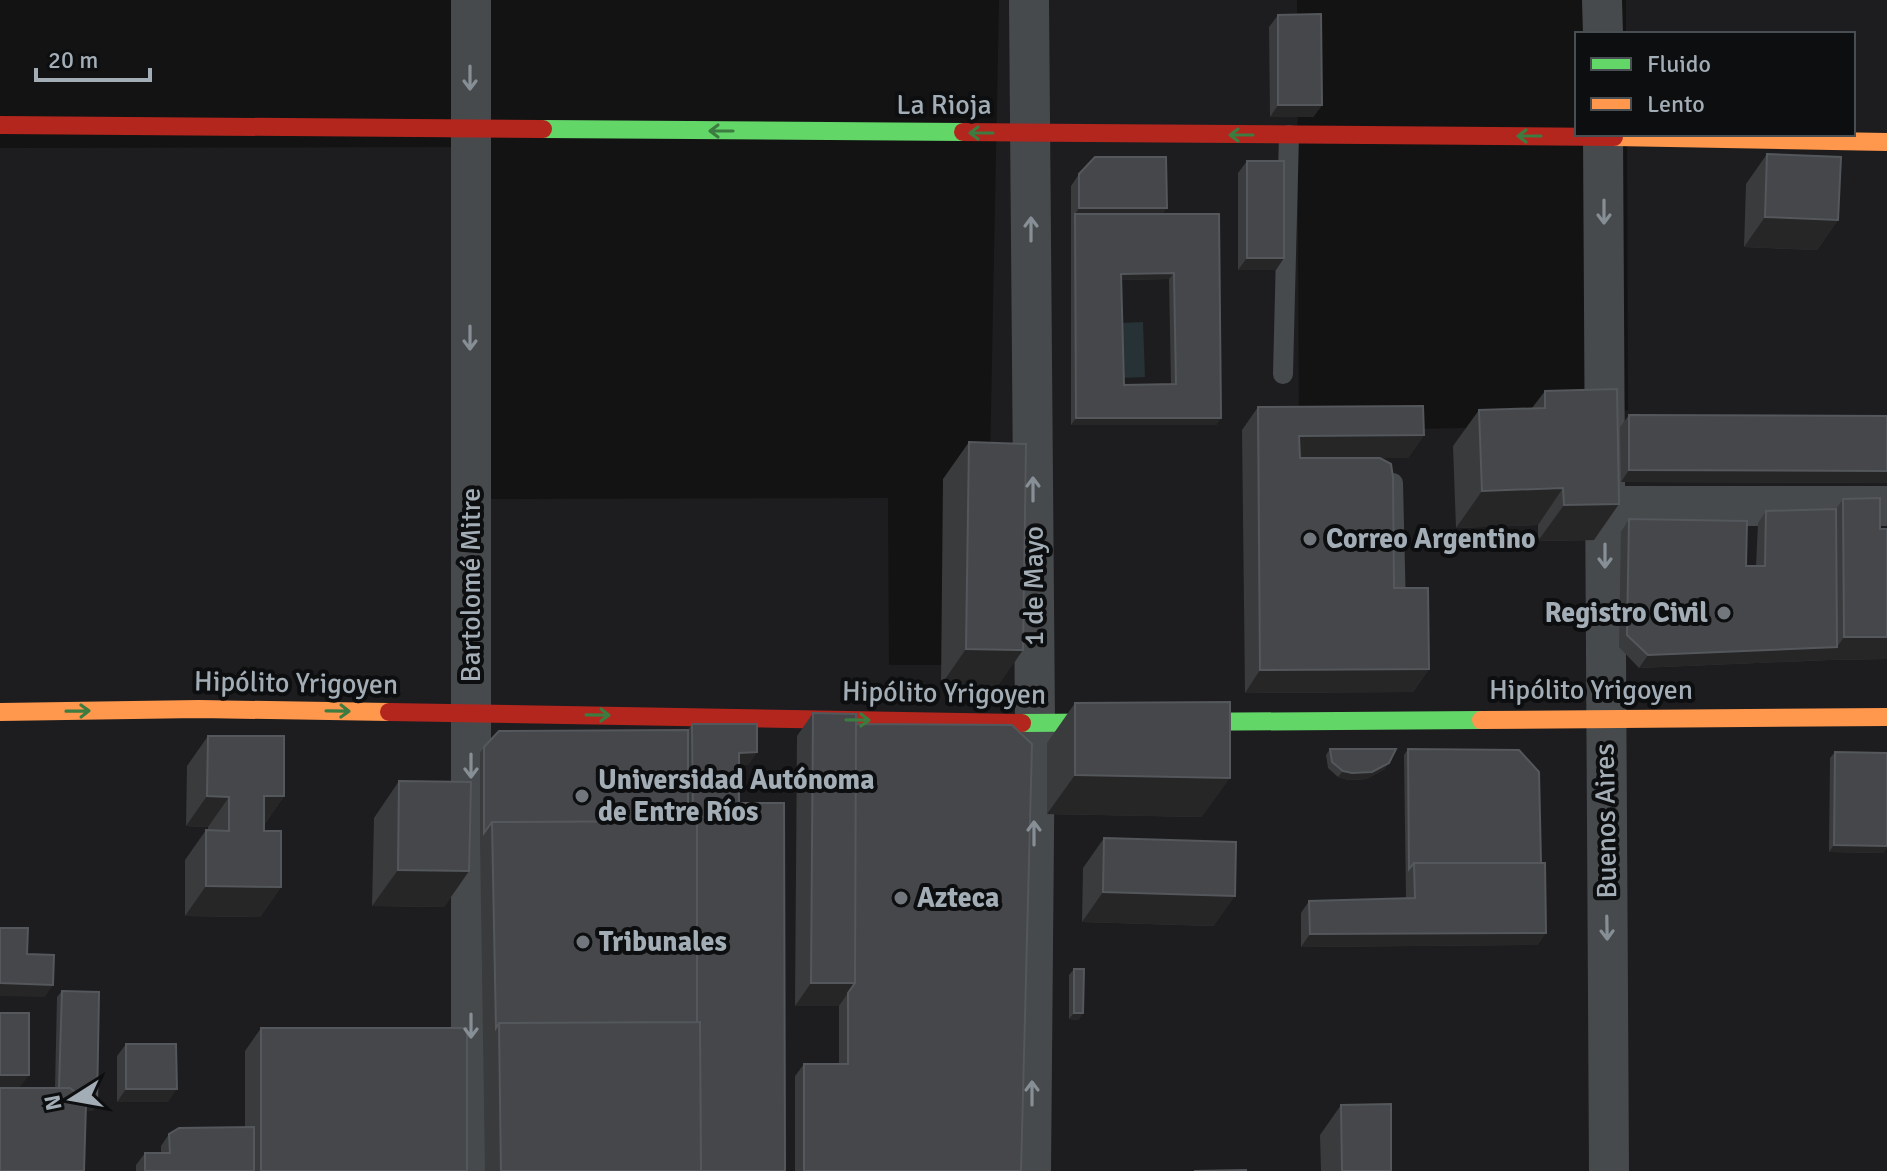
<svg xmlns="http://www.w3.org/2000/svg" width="1887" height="1171" viewBox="0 0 1887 1171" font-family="Signika,sans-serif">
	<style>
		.built { fill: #1d1d1f }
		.water { fill: #263235 }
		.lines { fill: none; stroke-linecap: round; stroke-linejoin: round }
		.lane { stroke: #474a4c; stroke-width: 20 }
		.street { stroke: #474a4c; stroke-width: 40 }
		.fast { stroke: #63d668; stroke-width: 18 }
		.slow { stroke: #ff974d; stroke-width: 18 }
		.jam { stroke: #b3261e; stroke-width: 18 }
		.wall { fill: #3a3b3d; fill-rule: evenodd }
		.shaded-wall { fill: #262627 }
		.building { fill: #45474a; stroke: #54575b; stroke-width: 2; fill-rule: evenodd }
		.oneway { stroke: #878f96 }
		.oneway2 { stroke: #3c7c40 }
		.poi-dot { fill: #71777d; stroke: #0d0e0f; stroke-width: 3 }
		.labels { text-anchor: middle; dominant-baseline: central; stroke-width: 8; stroke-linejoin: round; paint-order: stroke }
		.street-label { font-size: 28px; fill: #a3adb6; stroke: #0d0e0f }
		.poi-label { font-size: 28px; font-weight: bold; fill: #a3adb6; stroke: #0d0e0f; text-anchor: start }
	</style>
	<rect width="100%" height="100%" fill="#131313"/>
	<path class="built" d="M999,0H1297L1299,425L1408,429L1519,427L1454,446L1457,528L1590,417L1628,410L1627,134H1853V34H1626V0H1887V1171H0V148L484,147L486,499L888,498L889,665H986Z"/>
	<path class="water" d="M1143,322L1145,377L1120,378L1119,323Z"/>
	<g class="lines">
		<path class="lane" d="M1283,374L1289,135
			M1393,483L1396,610"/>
		<path class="street" d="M471,0V1171
			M1029,0L1035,723L1031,1171
			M1602,0L1603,34
			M1603,134L1609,1171
			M1605,506H1887"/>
		<path class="fast" d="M543,129L963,132
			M1022,723L1481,720"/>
		<path class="slow" d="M1614,137L1887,142
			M0,712L199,709L389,712
			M1481,720L1887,717"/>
		<path class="jam" d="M0,125L543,129
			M963,132L1614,137
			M389,712L1022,723"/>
	</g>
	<path class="wall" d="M1278,15L1322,105L1313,117H1270L1269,27Z
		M1767,154L1838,220L1817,250L1744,247L1746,184Z
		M1247,161L1276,270H1238V173Z
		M1079,174L1163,214L1221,418L1216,425H1071V186ZM1169,279L1171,384L1124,385L1121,280Z
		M1545,391L1594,540L1538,541V525L1456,528L1453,446L1479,410L1532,408Z
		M1258,407L1424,435L1408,458H1339L1429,669L1413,692L1245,693L1242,430Z
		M1629,415L1887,416V483L1621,482L1620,427Z
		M969,442L998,686L941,685L943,479Z
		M1843,499L1880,529L1887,659L1829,660L1639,668L1619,647L1621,532L1629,519L1746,566H1756L1758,523L1766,511L1836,509Z
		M1075,703L1202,817L1047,814V743Z
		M813,713L856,724L1021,1171H795V1076L804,1064H839V1006H795L797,736Z
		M692,724L757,752L748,765H739V803L785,1171H485L480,840V753L484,747L688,730Z
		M208,736L284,796L264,825V831L281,887L260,917L185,916V860L206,830H208V827L186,826L187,766Z
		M1330,749L1385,769L1367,779L1348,780L1338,777L1328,768L1326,755Z
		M1408,749L1538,945L1301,947V913L1309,901L1406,899L1404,755Z
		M1835,752L1887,753V848L1883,853L1829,852L1830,758Z
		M399,781L469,871L444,907L372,906L374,818Z
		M1104,838L1214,926L1082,922L1083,868Z
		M1074,969L1083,1013L1078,1020L1069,1019V975Z
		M62,991L93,1111H85L55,1088L57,997Z
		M261,1028L467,1171H136V1165L145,1153H161V1146L169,1134L245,1128V1051Z
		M126,1044L168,1102H117V1056Z
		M1341,1105L1391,1171H1321L1320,1135Z"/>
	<path class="shaded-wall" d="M1278,105H1322L1313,117H1270Z
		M1079,208H1167L1158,220L1075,214Z
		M1765,217L1838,220L1817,250L1744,247Z
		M1247,258H1284L1276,270H1238Z
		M1174,273L1169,279L1117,280L1121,274Z
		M1076,418H1221L1216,425H1071Z
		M1424,435L1408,458L1283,459L1299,436Z
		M1629,470L1887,471V483L1621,482Z
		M1563,488L1538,525L1456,528L1482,491Z
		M1619,504L1594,540L1538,541L1564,505Z
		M1844,637H1887V659L1829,660L1639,668L1648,655L1837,647Z
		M966,649L1023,650L998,686L941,685Z
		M1429,669L1413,692L1245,693L1260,670Z
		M757,752L748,765L730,766L739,753Z
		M1389,763L1385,769L1367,779L1348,780L1338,777L1343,771Z
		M1075,775L1230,778L1202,817L1047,814Z
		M207,796L229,797L208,827L186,826Z
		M264,796H284L263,826Z
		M1834,845L1887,846V848L1883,853L1829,852Z
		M398,870L469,871L444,907L372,906Z
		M206,886L281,887L260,917L185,916Z
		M1103,892L1235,896L1214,926L1082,922Z
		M1546,933L1538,945L1301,947L1310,934Z
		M0,983L53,985L45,997L0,996Z
		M811,983H855L839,1006H795Z
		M1074,1013H1083L1078,1020L1069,1019Z
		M0,1075H29L20,1087H0Z
		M126,1089H177L168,1102H117Z
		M59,1104L97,1105L93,1111H55Z"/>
	<path class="building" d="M1321,14L1322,105H1278V15Z
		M1767,154L1841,157L1838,220L1765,217Z
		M1095,157H1166L1167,208H1079V174Z
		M1247,161H1284V258H1247Z
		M1075,214H1219L1221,418H1076ZM1174,273L1176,384L1124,385L1121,274Z
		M1617,389L1619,504L1564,505L1563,488L1482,491L1479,410L1545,408V391Z
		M1423,406L1424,435L1299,436L1300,458H1380L1391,464L1393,477L1394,588H1428L1429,669L1260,670L1258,407Z
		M1629,415L1887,416V471L1629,470Z
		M969,442L1026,444L1023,650L966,649Z
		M1880,498V529H1887V637H1844L1843,499Z
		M1836,509L1837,647L1648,655L1627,635L1629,519L1747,521L1746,566H1765L1766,511Z
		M1230,702V778L1075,775V703Z
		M813,713L856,714L855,983H811Z
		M692,724H757V752L739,753V803H784L785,1171H701L700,1022H697V821H693Z
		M856,724L1012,725L1032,744L1021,1171H804V1064H848V993L855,983Z
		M688,730V821L492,822L484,833V747L499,731Z
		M208,736H284V796H264V831H281V887L206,886V830L229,831V797L207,796Z
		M1330,749H1396L1389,763L1372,772L1352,773L1343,771L1332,762Z
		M1408,749L1519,750L1539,772L1541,863H1414L1409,869Z
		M1835,752L1887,753V846L1834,845Z
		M399,781L471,782L469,871L398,870Z
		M697,821V1022L499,1023L496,1028L492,822Z
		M1104,838L1236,842L1235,896L1103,892Z
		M1414,863H1545L1546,933L1310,934L1309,901L1415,898Z
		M0,928H28L27,954L54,955L53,985L0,983Z
		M1074,969H1084L1083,1013H1074Z
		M62,991L99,992L97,1105L86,1104V1103L79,1095L70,1088H59Z
		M0,1013H29V1075H0Z
		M700,1022L701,1171H501L499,1023Z
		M261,1028H467V1171H261Z
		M126,1044H176L177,1089H126Z
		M0,1088H70L79,1095L86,1103L84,1171H0Z
		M1391,1104V1171H1342L1341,1105Z
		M254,1127V1171H145V1153H170L169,1134L179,1128Z
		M1246,1170V1171H1194Z"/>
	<defs><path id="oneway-shaft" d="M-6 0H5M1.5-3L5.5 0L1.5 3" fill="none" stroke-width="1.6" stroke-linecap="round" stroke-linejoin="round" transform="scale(2)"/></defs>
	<g class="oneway">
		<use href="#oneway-shaft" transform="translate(470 78) rotate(90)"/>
		<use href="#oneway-shaft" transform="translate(1604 212) rotate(90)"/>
		<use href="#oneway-shaft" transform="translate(1031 229) rotate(-90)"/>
		<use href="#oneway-shaft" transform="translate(470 338) rotate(90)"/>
		<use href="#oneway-shaft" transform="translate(1033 489) rotate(-90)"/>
		<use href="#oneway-shaft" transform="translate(1605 556) rotate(90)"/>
		<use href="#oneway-shaft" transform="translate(471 766) rotate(90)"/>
		<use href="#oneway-shaft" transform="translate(1034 833) rotate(-90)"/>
		<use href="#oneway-shaft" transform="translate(1607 928) rotate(89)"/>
		<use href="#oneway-shaft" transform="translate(471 1026) rotate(90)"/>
		<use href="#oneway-shaft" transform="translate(1032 1093) rotate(-90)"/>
	</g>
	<g class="oneway2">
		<use href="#oneway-shaft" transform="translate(721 131) rotate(-180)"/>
		<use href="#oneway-shaft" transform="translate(981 133) rotate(-180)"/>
		<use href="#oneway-shaft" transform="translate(1241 135) rotate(-180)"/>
		<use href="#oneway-shaft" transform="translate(1529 136) rotate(-180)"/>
		<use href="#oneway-shaft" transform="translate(78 711) rotate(-1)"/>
		<use href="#oneway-shaft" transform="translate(338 711) rotate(1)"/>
		<use href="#oneway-shaft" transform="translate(598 715) rotate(1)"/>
		<use href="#oneway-shaft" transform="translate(858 720) rotate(1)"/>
	</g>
	<g class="poi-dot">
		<circle cx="1310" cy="539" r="8"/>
		<circle cx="1724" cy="613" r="8"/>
		<circle cx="582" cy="796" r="8"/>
		<circle cx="901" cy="898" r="8"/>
		<circle cx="583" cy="942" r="8"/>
	</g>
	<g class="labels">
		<g class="street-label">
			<text x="944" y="105">La Rioja</text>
			<text transform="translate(471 585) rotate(-90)">Bartolomé Mitre</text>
			<text transform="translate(1034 586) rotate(-90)">1 de Mayo</text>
			<text transform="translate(296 683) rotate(1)">Hipólito Yrigoyen</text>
			<text x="1591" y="690">Hipólito Yrigoyen</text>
			<text transform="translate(944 693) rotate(1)">Hipólito Yrigoyen</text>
			<text transform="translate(1606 821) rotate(-91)">Buenos Aires</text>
		</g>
		<g class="poi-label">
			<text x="1326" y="539">Correo Argentino</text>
			<text x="1708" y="613" text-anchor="end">Registro Civil</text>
			<text x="598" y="780">Universidad Autónoma<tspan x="598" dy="32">de Entre Ríos</tspan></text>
			<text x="917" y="898">Azteca</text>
			<text x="599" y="942">Tribunales</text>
		</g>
	</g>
	<rect x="1575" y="32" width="280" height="104" fill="#0d0e0f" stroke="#494e52" stroke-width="2"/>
	<rect x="1591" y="58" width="40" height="12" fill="#63d668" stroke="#494e52" stroke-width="2"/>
	<text x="1647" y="72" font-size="24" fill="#a3adb6">Fluido</text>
	<rect x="1591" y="98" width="40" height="12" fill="#ff974d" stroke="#494e52" stroke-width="2"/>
	<text x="1647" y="112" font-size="24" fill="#a3adb6">Lento</text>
	<g transform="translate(72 1099) rotate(259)" stroke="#0d0e0f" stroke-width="6" paint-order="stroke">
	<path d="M0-6L14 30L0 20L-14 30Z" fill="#a3adb6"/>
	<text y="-12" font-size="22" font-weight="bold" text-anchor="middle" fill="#a3adb6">N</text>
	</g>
	<path d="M36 68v12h114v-12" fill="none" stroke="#a3adb6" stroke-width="4"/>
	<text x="48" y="68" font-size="24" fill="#a3adb6" stroke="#0d0e0f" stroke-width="6" paint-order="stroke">20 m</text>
</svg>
